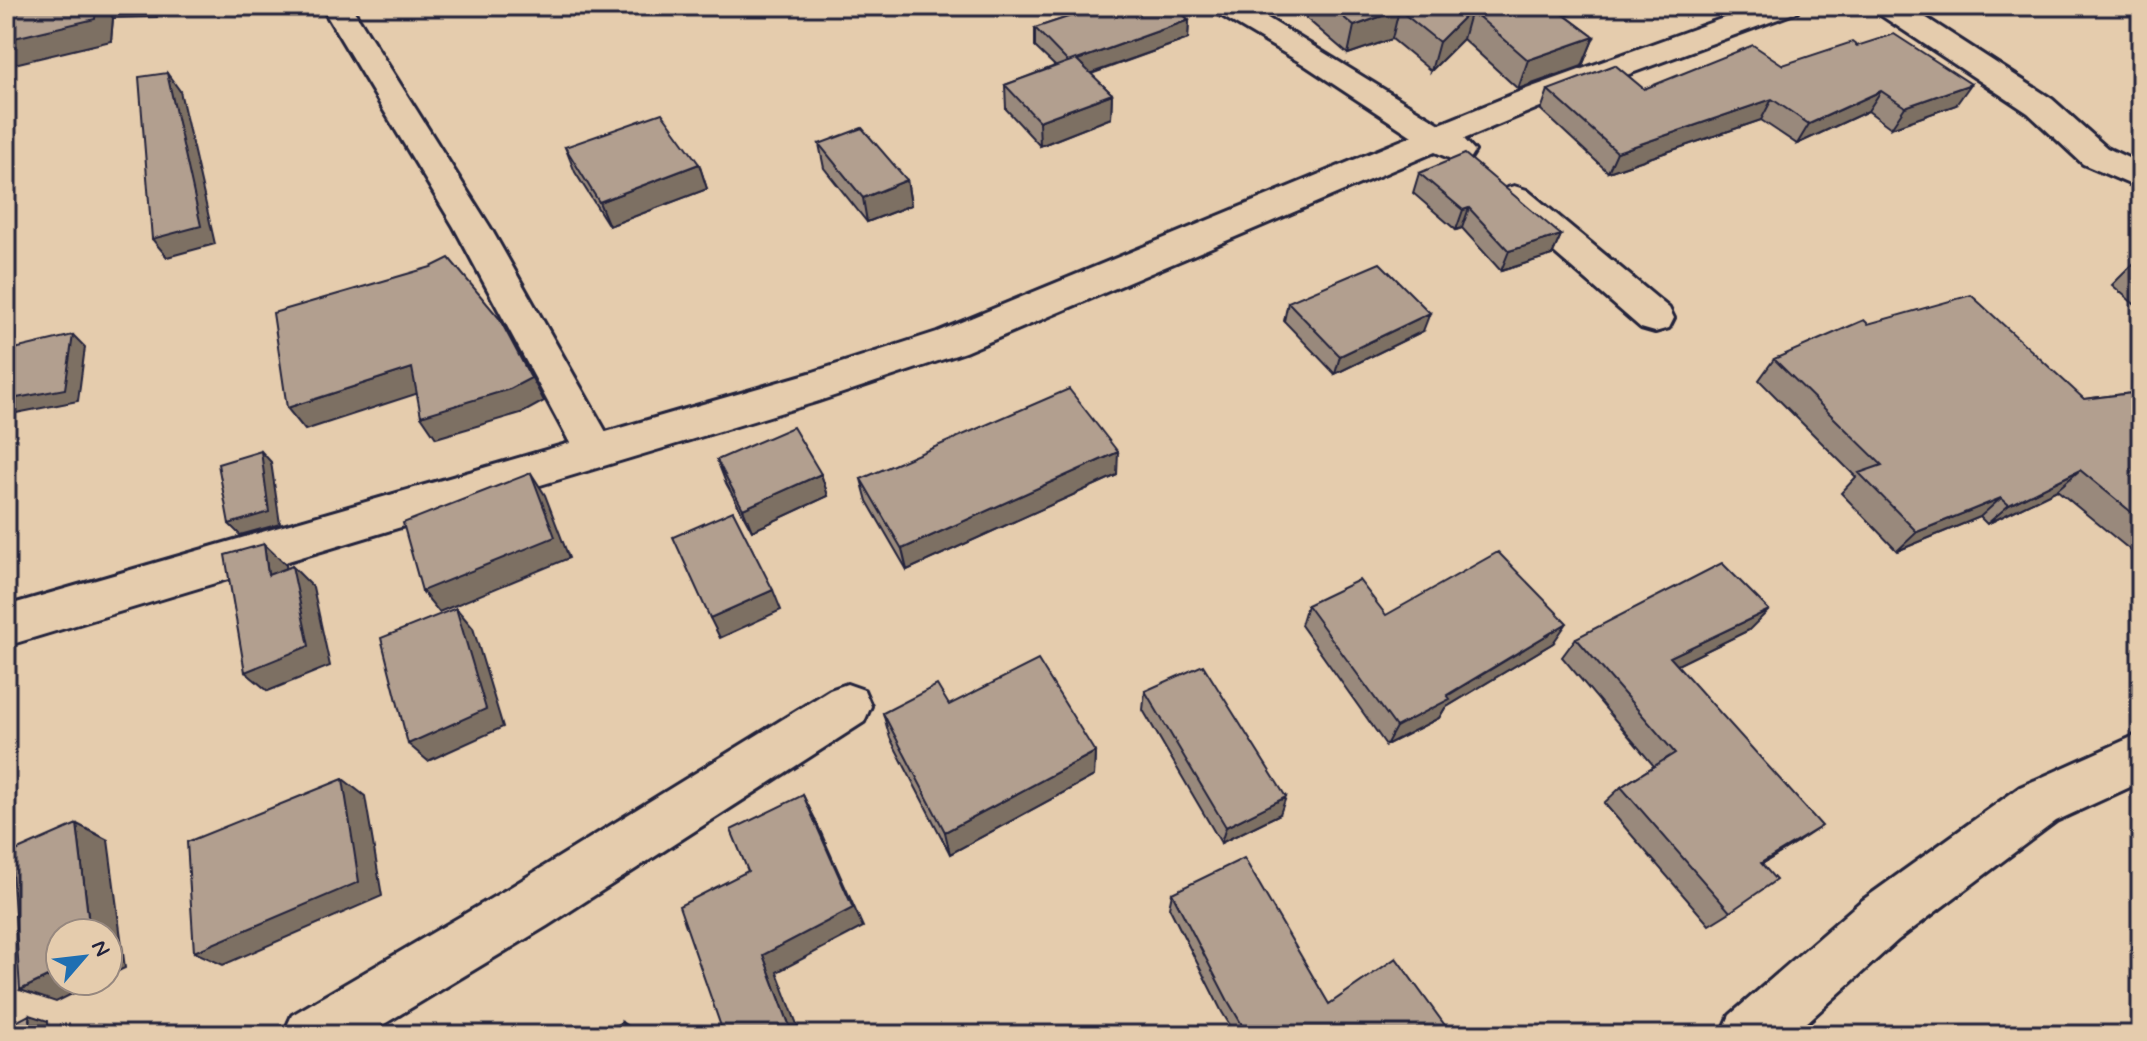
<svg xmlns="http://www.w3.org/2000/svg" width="2147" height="1041" viewBox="0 0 2147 1041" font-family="Mynerve,sans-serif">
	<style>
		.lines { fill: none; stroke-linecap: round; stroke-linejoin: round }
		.minor-casing { stroke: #22223b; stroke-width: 6 }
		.minor { fill: #e5ccad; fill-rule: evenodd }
		.wall { fill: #99897b; stroke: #22223b; stroke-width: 2 }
		.shaded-wall { fill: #7d6f64; stroke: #22223b; stroke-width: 2 }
		.building { fill: #b29f8f; stroke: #22223b; stroke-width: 2 }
	</style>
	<rect width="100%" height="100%" fill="#e5ccad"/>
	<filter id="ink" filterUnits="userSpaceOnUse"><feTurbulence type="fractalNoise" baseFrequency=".0125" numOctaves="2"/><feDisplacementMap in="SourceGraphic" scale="16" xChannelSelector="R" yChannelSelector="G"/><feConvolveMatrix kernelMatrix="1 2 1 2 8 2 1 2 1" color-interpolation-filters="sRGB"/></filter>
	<g filter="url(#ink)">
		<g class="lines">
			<g class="minor-casing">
				<path id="minor" d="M321,6H351L490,227L606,432L810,373L937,332L1412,136L1303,64L1215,12L1211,6H1248L1440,124L1521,91L1757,6H1801L1797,12L1545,105L1464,139L1475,151L1470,159L1458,162L1435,152L965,352L816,402L6,646V606L570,443L454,227Z
					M1872,6H1908L2052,99L2107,148L2141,164V189L2083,164L2028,113L1876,12Z
					M1514,186L1527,190L1669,308L1674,318L1669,328L1655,332L1641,328L1501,206L1496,198L1501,190Z
					M847,684L864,690L871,706L864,722L547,926L366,1035H283L292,1015L509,888L830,690Z
					M2141,733V782L2056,821L1898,940L1793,1035H1721L1730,1015L1860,902L2020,787Z"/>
			</g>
			<use href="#minor" class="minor"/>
		</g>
		<path class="wall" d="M6,6H155L157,17L113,18L111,41Z
			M1090,6H1173L1189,20L1188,39L1091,74L1112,94L1111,118L1040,146L1006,109L1005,85L1055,66L1035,47V28L1093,9Z
			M1308,6H1590L1566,16L1594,37L1582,66L1518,89L1463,39L1431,71L1392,39L1348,54L1306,18Z
			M1783,65L1956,105L1891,128L1868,111L1797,144L1761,120L1608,172L1541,110L1548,90L1644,89Z
			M819,144L907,180L911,205L867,222L824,168Z
			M565,147L699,164L707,189L609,226L575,172Z
			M1419,173L1561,235L1552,255L1501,271L1462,228L1456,230L1413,193Z
			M2141,260V310L2112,285L2135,262Z
			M1288,302L1423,331L1335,374L1284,321Z
			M1868,324L2084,399L2141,392V559L2057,490L1987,524L1980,517L1897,551L1841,493L1856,477L1759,380L1774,359Z
			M717,460L821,474L828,496L752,531L726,483Z
			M1117,475L907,570L867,501L861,479Z
			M1307,605L1386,615L1553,643L1445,708L1439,718L1386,745L1301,625Z
			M1749,630L1677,665L1798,842L1762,864L1730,912L1709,925L1604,803L1621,787L1654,766L1562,657L1576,638Z
			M1145,691L1280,814L1221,843L1143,710Z
			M949,705L1095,752L1094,776L950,854L890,738L883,713Z
			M1172,893L1329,1004L1452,1035H1236L1222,1012L1169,907Z"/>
		<path class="shaded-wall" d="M96,6H105L113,18L111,41L6,66V40Z
			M149,6H155L157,17Z
			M1543,6H1590L1534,29Z
			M1399,10L1392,39L1348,54L1354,26Z
			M1471,10L1463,39L1431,71L1439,42Z
			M1189,20L1188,39L1069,81V63Z
			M1594,37L1582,66L1518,89L1528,60Z
			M167,73L180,91L215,244L167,257L152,239Z
			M1971,84L1956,105L1891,128L1905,107Z
			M1881,91L1868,111L1797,144L1809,124Z
			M1112,94L1111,118L1040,146L1039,121Z
			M1772,99L1761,120L1608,172L1617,152Z
			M699,164L707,189L609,226L599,202Z
			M907,180L911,205L867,222L863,198Z
			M1469,208L1462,228L1456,230L1463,210Z
			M1561,235L1552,255L1501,271L1509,251Z
			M1430,313L1423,331L1335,374L1340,356Z
			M73,335L85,347L78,401L6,415V400Z
			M512,340L544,401L524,412L436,438L421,416Z
			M412,368L428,390L305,430L287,408Z
			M261,451L271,462L280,524L240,535L229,524Z
			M1118,452L1117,475L907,570L902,549Z
			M2080,470L2057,490L1987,524L2009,505Z
			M531,473L545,495L569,558L439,612L422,591Z
			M821,474L828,496L752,531L743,509Z
			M2001,498L1980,517L1897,551L1917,532Z
			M264,544L286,565L290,596L268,575Z
			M292,566L313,587L330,666L268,691L245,672Z
			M773,590L781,610L720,638L710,618Z
			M456,608L473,628L503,727L428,761L408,744Z
			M1769,610L1749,630L1653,677L1670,657Z
			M1567,623L1553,643L1445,708L1439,718L1386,745L1396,727Z
			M1095,752L1094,776L950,854L945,832Z
			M343,779L365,796L382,896L223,965L194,952Z
			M803,795L814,817L863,927L777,972L801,1035H793L763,955Z
			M1286,797L1280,814L1221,843L1226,827Z
			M77,824L108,840L125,968L108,976V933H90Z
			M1822,826L1798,842L1739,878L1761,863Z
			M60,971V981H98L56,1002L20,990Z
			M29,1015L48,1021L49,1035H31Z
			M622,1022L637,1033L638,1035H626Z"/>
		<path class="building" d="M6,6H96L95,19L6,40Z
			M1101,6H1173L1189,20L1077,60L1076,59L1068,62L1035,28Z
			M1330,6H1552L1594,37L1528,60L1471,10L1439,42L1399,10L1354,26Z
			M1894,34L1971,84L1905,107L1881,91L1809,124L1772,99L1617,152L1548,90L1615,65L1644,89L1753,45L1783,65L1852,42L1857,46Z
			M1076,59L1112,94L1039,121L1005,85Z
			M167,73L201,226L152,239L139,77Z
			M662,113L699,164L599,202L565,147Z
			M862,128L907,180L863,198L819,144Z
			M1465,154L1561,235L1509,251L1469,208L1463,210L1419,173Z
			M449,258L499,318L531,378L510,389L421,416L412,368L287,408L273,313L431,267Z
			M1380,263L1430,313L1340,356L1288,302Z
			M1971,295L2084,399L2141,392V520L2080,470L2009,505L2001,498L1917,532L1859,473L1882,465L1774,359L1864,320L1868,324Z
			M73,335L65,389L6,400V351Z
			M1069,389L1118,452L902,549L861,479Z
			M793,427L821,474L743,509L717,460Z
			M261,451L269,512L229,524L218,464Z
			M531,473L555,537L422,591L403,523Z
			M733,511L773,590L710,618L673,537Z
			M264,544L268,575L292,566L309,646L245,672L225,555Z
			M1498,552L1567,623L1447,695L1450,699L1396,727L1307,605L1359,580L1386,615Z
			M1722,563L1769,610L1670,657L1822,826L1761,863L1776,880L1730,912L1621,787L1675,753L1576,638Z
			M456,608L486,709L408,744L381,638Z
			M1038,660L1095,752L945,832L883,713L937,685L949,705Z
			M1203,665L1286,797L1226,827L1145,691Z
			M343,779L359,882L194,952L187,842Z
			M803,795L853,908L763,955L793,1035H724L679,906L748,871L731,830Z
			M77,824L90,933H60V971L20,990L11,853Z
			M1244,858L1329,1004L1396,958L1452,1035H1248L1228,1001L1172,893Z
			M29,1015L31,1035H6V1027Z
			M622,1022L626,1035H598Z"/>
	</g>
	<rect width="2147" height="1041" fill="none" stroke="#e5ccad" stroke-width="32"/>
	<rect x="16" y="16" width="2115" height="1009" fill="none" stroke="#22223b" stroke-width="3" filter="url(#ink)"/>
	<g transform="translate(84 957) rotate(62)"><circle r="38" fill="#e5ccad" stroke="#97887f" stroke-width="2"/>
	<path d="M0-6L14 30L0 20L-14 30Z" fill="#1f6fb2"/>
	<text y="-12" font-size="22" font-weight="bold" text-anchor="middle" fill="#22223b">N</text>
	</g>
</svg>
